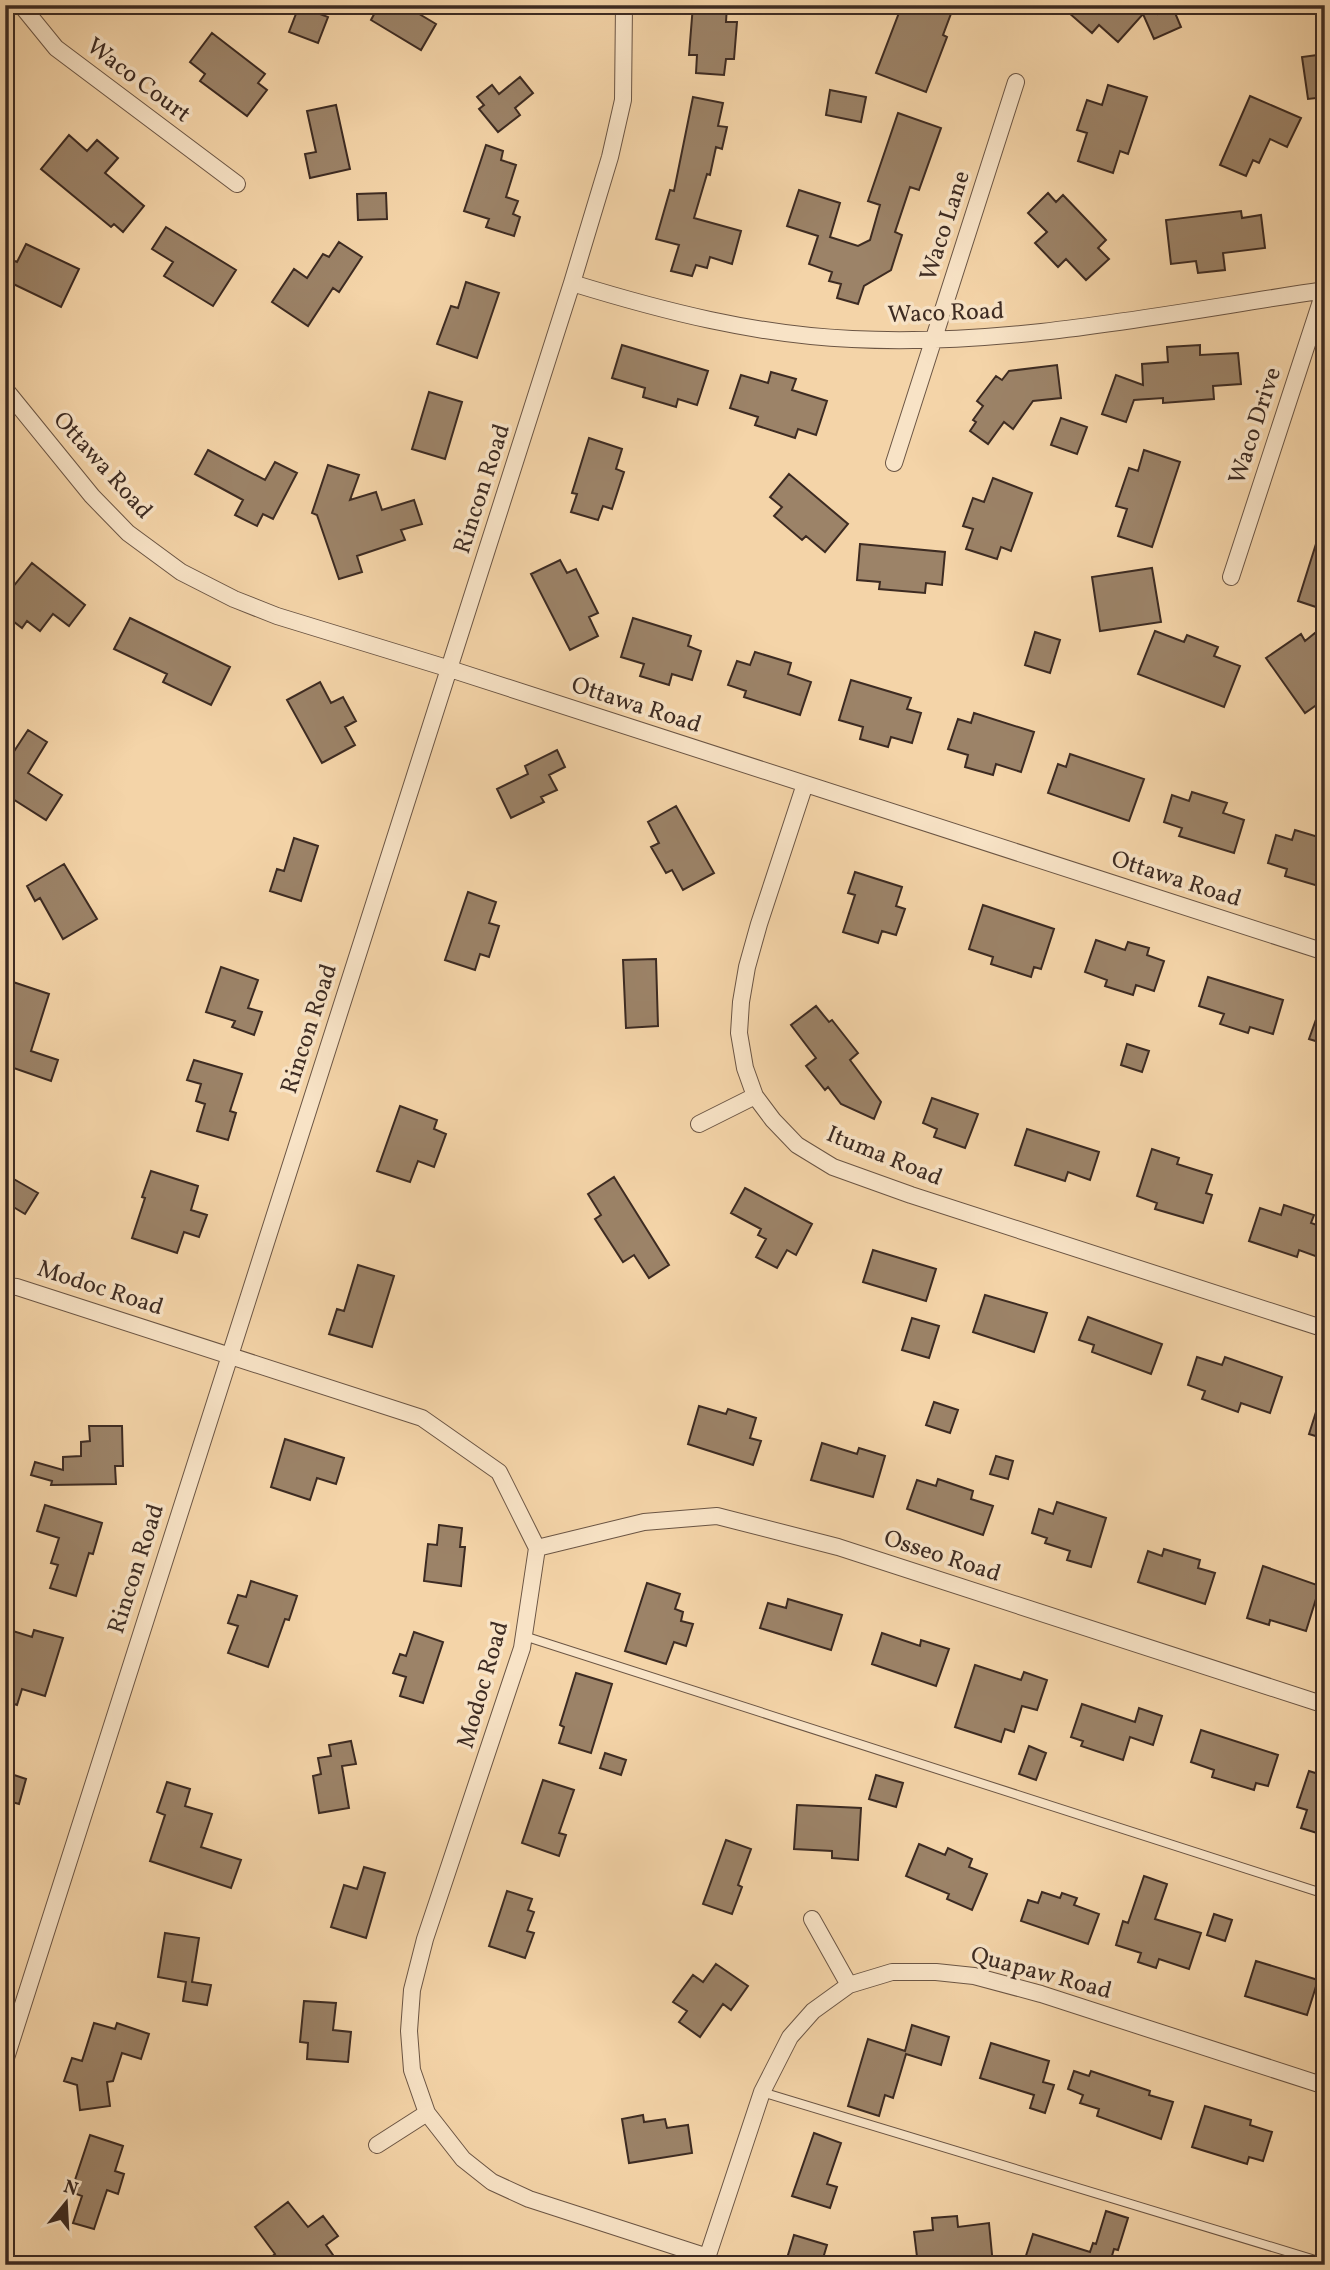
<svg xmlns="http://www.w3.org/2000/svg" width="1330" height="2270" viewBox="0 0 1330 2270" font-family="Vollkorn,serif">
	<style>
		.building { fill: #9c8368; stroke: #3d2b22; stroke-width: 2 }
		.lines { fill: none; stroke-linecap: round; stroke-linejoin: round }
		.service-casing { stroke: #6b5544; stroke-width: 10 }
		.minor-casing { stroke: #6b5544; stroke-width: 18 }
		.service { stroke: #f8e3c6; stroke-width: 8 }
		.minor { stroke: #f8e3c6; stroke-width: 16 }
		.labels { text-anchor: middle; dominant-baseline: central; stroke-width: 7; stroke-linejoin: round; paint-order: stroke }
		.street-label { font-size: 24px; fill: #3d2b22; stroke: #f8e3c6 }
	</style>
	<rect width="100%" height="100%" fill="#f4d4a8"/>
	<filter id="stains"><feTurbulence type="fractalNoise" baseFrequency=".00286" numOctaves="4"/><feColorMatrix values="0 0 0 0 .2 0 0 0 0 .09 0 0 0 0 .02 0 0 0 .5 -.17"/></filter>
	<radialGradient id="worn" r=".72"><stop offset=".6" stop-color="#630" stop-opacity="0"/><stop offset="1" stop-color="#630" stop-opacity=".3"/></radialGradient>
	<path class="building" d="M379,5H404L436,24L421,50L371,20Z
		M693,5H727L726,22H737L734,59H726L724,75L696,73L697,55H689Z
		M902,5H937L952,11L943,35L947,37L926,92L876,73Z
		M1076,5H1150L1158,14L1173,8L1181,27L1154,39L1143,14L1118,42L1099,25L1092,33L1069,13Z
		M299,6L328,17L318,43L289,32Z
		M212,33L265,74L258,83L267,90L247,116L200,81L205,74L190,62Z
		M1325,54V97L1308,99L1302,57Z
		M520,77L533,93L515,108L520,115L498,132L479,109L484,105L477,97L492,85L499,94Z
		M1108,85L1147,97L1128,154L1120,151L1113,173L1078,161L1087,133L1077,130L1087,100L1102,105Z
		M830,90L866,97L861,122L826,115Z
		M1250,96L1301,118L1287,147L1270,139L1259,163L1253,160L1246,176L1220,165Z
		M693,97L723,103L718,126L727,127L722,149L716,147L710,175L707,174L694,218L741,231L732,264L710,257L707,268L696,265L692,276L671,271L679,245L656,239L670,190L674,191Z
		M336,105L350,169L310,178L305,154L316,152L307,111Z
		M898,113L941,128L919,190L910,187L895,232L902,235L891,270L864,286L858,304L837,298L841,284L829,281L832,272L809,264L818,236L787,226L799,190L840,203L830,237L858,246L870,240L880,205L868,201Z
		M69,135L87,151L97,140L118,158L105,173L144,206L123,232L114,224L111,227L41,169Z
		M486,145L503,151L501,160L516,165L506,197L518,201L513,214L520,217L514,236L486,227L489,219L464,211Z
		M386,193L387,219L358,220L357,194Z
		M1048,193L1056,202L1063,195L1106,240L1098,248L1109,259L1086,280L1066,259L1058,267L1035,243L1047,232L1028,213Z
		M1241,211L1242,218L1261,215L1265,248L1223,253L1225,270L1198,273L1196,261L1171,264L1166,220Z
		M166,227L236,270L213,306L164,276L173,262L152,249Z
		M339,242L362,257L339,292L333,288L308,326L272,302L294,269L307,278L323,254L329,257Z
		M26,244L79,269L61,307L5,280V257L17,262Z
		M466,282L499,293L477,358L437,344L451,306L458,308Z
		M622,345L708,371L697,405L678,399L676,407L643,397L645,388L612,378Z
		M1200,345V355L1238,353L1241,384L1213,386L1214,399L1163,403V398L1134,400L1126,422L1102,414L1116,375L1143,385L1142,364L1168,362L1167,347Z
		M1057,365L1061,398L1033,401L1013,429L1004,422L988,444L970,431L976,422L973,420L983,406L977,401L996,376L1002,380L1009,371Z
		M771,372L796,379L792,390L827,401L816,435L798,429L795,438L755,425L758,417L730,408L741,375L768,383Z
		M429,392L462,402L445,459L412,449Z
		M1061,418L1087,427L1077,454L1051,445Z
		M589,438L622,449L616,469L624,472L612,509L603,506L598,520L571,512L577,494L572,493Z
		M208,450L265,480L275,462L297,473L273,519L263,514L257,526L235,515L243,500L195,474Z
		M1144,450L1180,462L1152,547L1118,536L1127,509L1116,506L1129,468L1138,471Z
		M328,465L359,475L350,500L376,492L382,510L414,500L422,524L401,530L405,540L357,556L362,572L339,579L317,515L312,513Z
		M789,474L848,524L825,552L806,536L802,540L774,516L782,507L770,497Z
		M993,478L1032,493L1011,551L1001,547L997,559L966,549L973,529L963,526L973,498L984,502Z
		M1321,528H1325V610L1298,601Z
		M860,544L945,552L942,585L926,583L925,593L879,589L880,582L857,580Z
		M560,560L567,573L576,569L598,613L589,617L598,636L570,650L531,574Z
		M32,563L85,605L69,626L53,614L40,631L27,621L22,628L5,615L12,603L5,597Z
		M1152,568L1161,622L1100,631L1092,577Z
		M130,618L230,667L211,705L163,682L167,674L114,649Z
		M633,618L691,636L688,646L701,651L692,680L672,674L669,685L640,676L644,664L621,657Z
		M1155,631L1184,642L1187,635L1218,647L1214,656L1240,666L1224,707L1138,674Z
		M1035,632L1060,640L1050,673L1025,665Z
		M1315,633L1325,647V699L1305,713L1266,658L1301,634L1305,641Z
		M755,652L791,663L788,674L811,682L800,715L744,697L746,691L728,685L737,661L750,665Z
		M851,680L911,698L907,709L921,713L912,743L891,737L888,747L860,739L863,727L839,720Z
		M320,682L331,703L343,697L356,721L345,727L355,745L322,763L287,700Z
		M974,713L1034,732L1021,772L996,764L993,775L965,767L968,755L948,749L958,719L971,723Z
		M28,730L47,742L28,773L62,795L46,820L5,794V765Z
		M557,750L565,767L549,775L557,790L541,797L544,802L511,818L497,789L528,774L525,766Z
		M1070,754L1144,779L1129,821L1048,793L1058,764L1066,767Z
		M1192,792L1227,803L1223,813L1244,820L1234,853L1179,836L1182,828L1164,822L1172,795L1189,801Z
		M676,806L714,873L683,890L672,870L666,873L651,847L659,843L648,822Z
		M1295,830L1325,839V888L1285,876L1287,869L1268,863L1276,835L1292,840Z
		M294,838L318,846L301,901L270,891L277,869L284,871Z
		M64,864L97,919L63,939L40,898L35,901L27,886Z
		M855,872L902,887L896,906L905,909L896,935L882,931L878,943L843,932L855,895L848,893Z
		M468,892L496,902L489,923L499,926L489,957L480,954L475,970L445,960Z
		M983,905L1054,929L1041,969L1034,967L1031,977L991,964L993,957L969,949Z
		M1096,940L1125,950L1128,942L1149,948L1147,955L1164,961L1154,991L1136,985L1133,995L1105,986L1107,980L1085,972Z
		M656,959L658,1026L626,1028L623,960Z
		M221,967L258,980L248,1008L262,1012L254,1035L232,1027L235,1021L206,1012Z
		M1208,977L1283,1000L1273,1034L1250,1027L1248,1033L1220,1024L1224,1014L1199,1006Z
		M13,982L49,994L31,1051L58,1060L51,1081L5,1065V1006Z
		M1323,1000L1325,1001V1044L1309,1039Z
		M816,1006L829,1022L832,1020L858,1053L850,1060L881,1102L874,1119L841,1104L828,1087L825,1090L806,1066L816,1058L791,1025Z
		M1127,1044L1149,1051L1142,1072L1121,1065Z
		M194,1060L242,1074L230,1111L236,1113L228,1140L197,1131L205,1104L196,1101L201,1084L187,1080Z
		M932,1098L978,1114L965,1148L934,1137L937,1129L923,1123Z
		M400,1106L437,1120L434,1129L446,1134L434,1167L418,1161L410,1182L377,1171Z
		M1027,1129L1099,1152L1090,1180L1068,1172L1065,1181L1015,1165Z
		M1152,1149L1179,1158L1177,1164L1212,1175L1206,1193L1212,1195L1203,1223L1155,1209L1157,1203L1137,1196Z
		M151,1171L198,1186L191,1210L207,1215L199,1237L184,1232L177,1253L132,1238L145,1198L142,1197Z
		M5,1174L38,1193L25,1214L5,1202Z
		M614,1177L669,1265L649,1278L634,1255L623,1262L595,1219L601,1215L588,1194Z
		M745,1188L812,1224L796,1255L787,1250L777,1268L756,1257L766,1239L758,1235L761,1229L731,1213Z
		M1284,1205L1314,1215L1311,1223L1325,1228V1236L1318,1257L1299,1250L1297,1257L1249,1241L1260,1208L1281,1215Z
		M873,1250L936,1269L926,1301L863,1282Z
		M358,1265L394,1276L372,1347L329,1334L337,1309L344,1311Z
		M985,1295L1047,1313L1034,1352L973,1332Z
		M1088,1317L1162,1344L1151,1374L1092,1352L1094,1345L1079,1340Z
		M912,1318L939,1326L929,1358L902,1350Z
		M1197,1357L1222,1365L1225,1357L1282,1377L1270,1413L1241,1403L1238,1412L1202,1399L1205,1391L1188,1385Z
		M1322,1393H1325V1439L1309,1434Z
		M934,1402L958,1410L950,1433L926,1425Z
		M699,1406L726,1414L728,1409L756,1418L750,1438L761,1441L753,1465L688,1444Z
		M89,1426H122L123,1466H115L116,1484L51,1485L52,1481L31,1475L35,1462L63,1470V1457L81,1456V1442L90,1441Z
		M285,1439L344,1458L336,1484L317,1478L310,1500L271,1487Z
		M822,1443L857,1454L859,1448L885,1456L873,1497L811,1480Z
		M996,1456L1013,1461L1008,1479L990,1474Z
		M938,1479L973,1491L971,1499L993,1506L983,1535L907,1509L917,1480L936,1486Z
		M1057,1502L1106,1518L1091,1567L1067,1560L1070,1551L1045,1543L1047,1538L1032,1533L1039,1509L1053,1514Z
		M45,1505L102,1523L93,1554L89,1553L76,1596L50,1588L58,1565L51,1563L59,1538L37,1531Z
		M439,1525L462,1528L460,1547H465L461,1586L424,1581L428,1544L437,1545Z
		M1164,1549L1200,1560L1198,1568L1215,1573L1205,1604L1138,1582L1148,1551L1162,1556Z
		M1263,1566L1320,1586L1306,1631L1270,1620L1269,1625L1247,1618Z
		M251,1581L297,1596L289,1620L285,1619L268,1667L228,1653L238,1626L228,1623L238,1595L246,1597Z
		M647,1583L680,1594L675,1609L683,1612L681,1621L693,1624L686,1646L674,1642L666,1664L625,1651Z
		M788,1599L842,1615L831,1650L760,1628L768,1603L786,1608Z
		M34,1630L63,1638L45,1696L22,1689L17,1705L5,1701V1658L13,1631L32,1637Z
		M414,1632L443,1642L423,1703L400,1696L406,1677L393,1673L400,1654L406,1656Z
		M882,1633L920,1646L921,1640L949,1649L936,1686L872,1664Z
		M975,1665L1021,1680L1024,1672L1047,1680L1037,1710L1022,1706L1014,1732L1005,1729L1001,1742L955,1727Z
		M576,1673L612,1684L591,1753L559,1743L564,1727L560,1725Z
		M1082,1704L1135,1722L1139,1708L1162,1716L1153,1745L1130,1737L1123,1760L1081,1746L1083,1741L1071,1737Z
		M1201,1730L1278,1755L1268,1786L1256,1783L1254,1790L1212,1777L1214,1770L1191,1762Z
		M351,1741L356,1764L342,1766L349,1808L319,1813L313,1776L321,1774L318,1758L331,1756L329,1745Z
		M1029,1746L1046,1753L1036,1780L1019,1774Z
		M605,1753L626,1760L621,1775L600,1768Z
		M1309,1771L1325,1776V1811L1317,1833L1301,1828L1307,1810L1297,1807Z
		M5,1772L26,1779L19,1804L5,1800Z
		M876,1775L903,1783L896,1807L869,1799Z
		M543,1780L574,1790L559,1833L566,1835L559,1856L522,1843Z
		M167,1782L190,1789L185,1806L212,1814L201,1847L241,1860L231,1888L150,1861L165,1815L157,1812Z
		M797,1805L861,1808L858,1860L832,1858V1851L794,1849Z
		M726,1840L751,1849L738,1885L742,1887L732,1914L703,1904Z
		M919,1844L945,1855L948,1848L972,1859L969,1867L987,1874L972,1910L947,1899L949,1894L906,1876Z
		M364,1867L385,1873L366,1938L331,1927L344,1885L357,1889Z
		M1144,1876L1167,1884L1155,1919L1201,1933L1189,1969L1159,1959L1156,1968L1138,1962L1141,1953L1116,1945L1123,1921L1128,1923Z
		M507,1891L532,1899L528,1910L534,1912L527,1931L534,1933L525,1958L489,1946Z
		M1042,1892L1060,1898L1062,1893L1077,1898L1074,1905L1099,1914L1088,1944L1021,1921L1028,1900L1038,1903Z
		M1214,1914L1232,1920L1225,1941L1207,1935Z
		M165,1933L199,1938L192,1982L211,1985L207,2005L183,2001L186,1982L158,1977Z
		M1256,1961L1318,1980L1307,2015L1245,1996Z
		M716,1964L748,1986L731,2010L723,2004L700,2037L679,2022L687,2011L673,2002L693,1975L703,1982Z
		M304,2001L336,2003L333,2030L351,2032L348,2062L307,2059L308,2043L300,2042Z
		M94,2023L115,2029L117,2023L149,2034L141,2059L122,2053L113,2081L107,2082L110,2106L80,2110L77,2085L64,2081L72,2058L82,2061Z
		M912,2025L949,2037L941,2065L906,2054L893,2098L885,2095L879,2116L848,2106L868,2039L905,2051Z
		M991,2043L1049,2061L1043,2082L1054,2085L1045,2113L1030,2108L1034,2095L980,2078Z
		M1074,2071L1089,2076L1091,2071L1150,2091L1149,2095L1173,2102L1161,2139L1097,2116L1099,2109L1080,2103L1083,2095L1068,2089Z
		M1205,2106L1251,2120L1250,2125L1272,2132L1263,2161L1249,2157L1247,2164L1192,2147Z
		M643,2115L644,2122L665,2119L667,2128L688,2125L692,2153L629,2163L622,2119Z
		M814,2133L841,2143L827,2184L837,2187L830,2208L792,2196Z
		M90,2135L123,2146L115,2171L124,2174L118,2194L107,2190L94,2229L73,2223L82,2196L71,2192Z
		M288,2202L308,2227L323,2216L338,2236L326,2245L340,2265H262L275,2254L255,2227Z
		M1106,2211L1128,2218L1118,2250L1114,2249L1111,2259L1120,2262L1119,2265H1023L1033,2234L1090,2252L1093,2243L1096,2244Z
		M957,2216L958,2227L989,2223L993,2265H918L914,2232L933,2230L932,2218Z
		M794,2235L827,2245L821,2265H785Z"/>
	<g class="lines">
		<g class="service-casing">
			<path id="service" d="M524,1636L1325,1894
				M762,2092L1325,2263"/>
		</g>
		<g class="minor-casing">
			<path id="minor" d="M21,5L56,48L237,184
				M572,283C663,311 756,335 852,339C1010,347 1169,313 1325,290
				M5,389L92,496L128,533L181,572L234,599L277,616L450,669L1325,952
				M894,463L1016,82
				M1231,577L1325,289
				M805,784L759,924L747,967L741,1002L739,1033L745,1068L755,1096L773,1120L797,1145L833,1167L911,1195L1325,1329
				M699,1124L755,1096
				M5,1286L17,1287L422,1418L499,1472L537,1548L522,1648L425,1939L412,1990L409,2031L412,2070L427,2113L463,2159L492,2182L529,2199L708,2257
				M537,1548L644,1522L717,1516L838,1547L1325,1705
				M812,1919L849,1985
				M5,2061L572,283L610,157L623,100L624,5
				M377,2145L427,2113
				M705,2264L762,2092L790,2037L813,2011L849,1985L892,1972H936L974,1976L1041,1994L1325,2086"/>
		</g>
		<use href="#service" class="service"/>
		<use href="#minor" class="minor"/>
	</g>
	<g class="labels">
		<g class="street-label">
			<text transform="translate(138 81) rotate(37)">Waco Court</text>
			<text transform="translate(946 226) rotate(-72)">Waco Lane</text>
			<text transform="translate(946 314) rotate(-2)">Waco Road</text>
			<text transform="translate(1256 426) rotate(-72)">Waco Drive</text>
			<text transform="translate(102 466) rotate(48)">Ottawa Road</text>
			<text transform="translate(483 489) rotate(-72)">Rincon Road</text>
			<text transform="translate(636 706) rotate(18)">Ottawa Road</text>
			<text transform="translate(1176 880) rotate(18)">Ottawa Road</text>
			<text transform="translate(310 1029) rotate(-72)">Rincon Road</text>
			<text transform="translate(884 1157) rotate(22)">Ituma Road</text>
			<text transform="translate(100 1289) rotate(18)">Modoc Road</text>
			<text transform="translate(942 1557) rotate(18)">Osseo Road</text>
			<text transform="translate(137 1569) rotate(-72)">Rincon Road</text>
			<text transform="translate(484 1685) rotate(-74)">Modoc Road</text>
			<text transform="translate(1041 1974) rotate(15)">Quapaw Road</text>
		</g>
	</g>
	<rect width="1330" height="2270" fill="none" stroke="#f4d4a8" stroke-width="28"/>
	<rect x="7" y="7" width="1316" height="2256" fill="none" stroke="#3d2b22" stroke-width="3.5"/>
	<rect x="14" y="14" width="1302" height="2242" fill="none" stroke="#3d2b22" stroke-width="2"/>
	<g transform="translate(66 2203) rotate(18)" stroke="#f8e3c6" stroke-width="5" paint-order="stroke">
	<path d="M0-5L12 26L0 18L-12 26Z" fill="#3d2b22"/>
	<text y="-10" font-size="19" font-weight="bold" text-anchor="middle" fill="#3d2b22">N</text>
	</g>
	<rect width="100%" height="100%" filter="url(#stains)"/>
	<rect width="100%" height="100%" fill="url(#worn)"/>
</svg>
